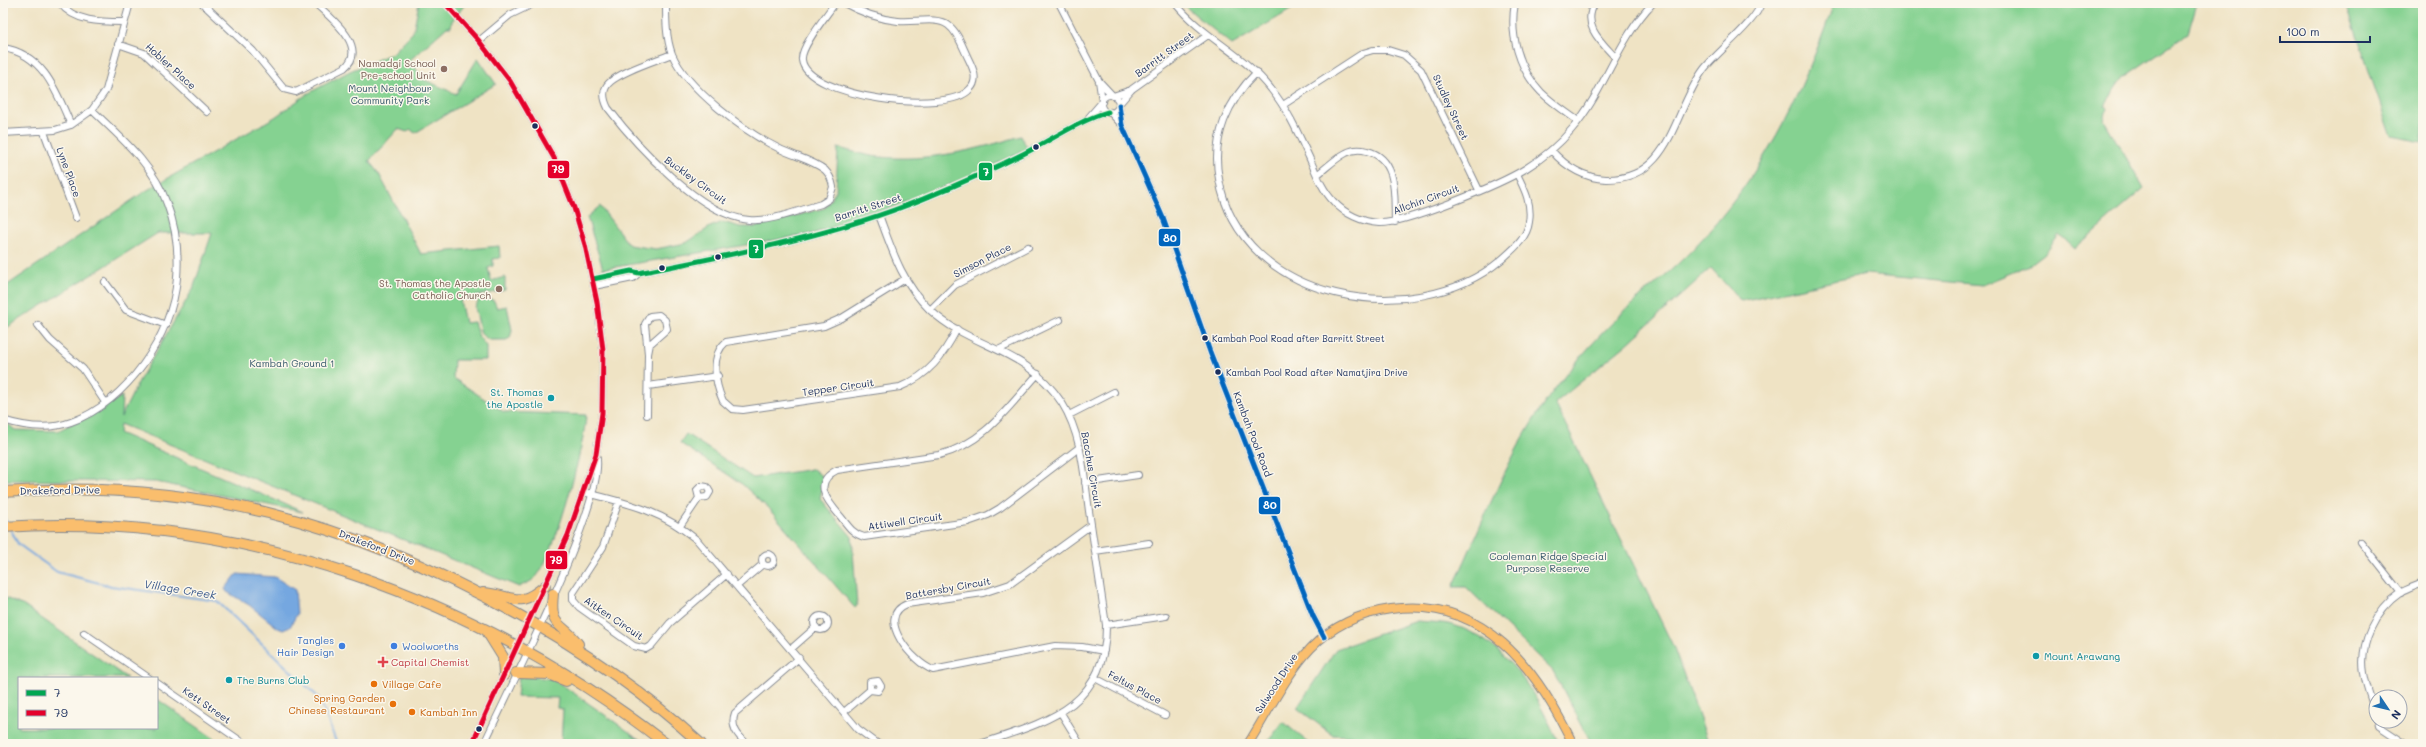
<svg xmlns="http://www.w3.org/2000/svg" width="2426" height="747" viewBox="0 0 2426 747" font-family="Mali,sans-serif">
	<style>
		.green { fill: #85d291; stroke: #508078 }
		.water { fill: #74a7e0; stroke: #486b9f }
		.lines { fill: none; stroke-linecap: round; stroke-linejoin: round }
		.stream { stroke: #74a7e0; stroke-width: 2 }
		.minor-casing { stroke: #858991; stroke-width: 8 }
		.major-casing { stroke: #858991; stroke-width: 10 }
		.highway-casing { stroke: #858991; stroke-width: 12 }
		.minor { stroke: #fff; stroke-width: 6 }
		.major { stroke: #fabe6d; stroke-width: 8 }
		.highway { stroke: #fabe6d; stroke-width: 10 }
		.bus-1-casing { stroke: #fbf7ec; stroke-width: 8 }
		.bus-2-casing { stroke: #fbf7ec; stroke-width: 8 }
		.bus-3-casing { stroke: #fbf7ec; stroke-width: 8 }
		.bus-1 { stroke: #00a651; stroke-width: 5 }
		.bus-2 { stroke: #e4002b; stroke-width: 5 }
		.bus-3 { stroke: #0065bd; stroke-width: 5 }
		.education-dot { fill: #8d6e63; stroke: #fbf7ec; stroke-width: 1.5 }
		.bus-dot { fill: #1b2f5e; stroke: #fbf7ec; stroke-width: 1.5 }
		.culture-dot { fill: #0f9aa8; stroke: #fbf7ec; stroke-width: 1.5 }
		.shop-dot { fill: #3f7fe0; stroke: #fbf7ec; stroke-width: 1.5 }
		.health-dot { fill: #e0444e; stroke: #fbf7ec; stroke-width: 1.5 }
		.food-dot { fill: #e8710a; stroke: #fbf7ec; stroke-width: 1.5 }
		.labels { text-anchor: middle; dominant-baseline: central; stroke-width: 3; stroke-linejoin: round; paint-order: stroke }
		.bus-label { font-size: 9px; fill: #1b2f5e; stroke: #fbf7ec; text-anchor: start }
		.street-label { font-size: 10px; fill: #1b2f5e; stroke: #fbf7ec }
		.education-label { font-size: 10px; fill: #785e54; stroke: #fbf7ec; text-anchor: end }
		.park-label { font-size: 10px; fill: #36586b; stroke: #fbf7ec }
		.culture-label { font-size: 10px; fill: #0d838f; stroke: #fbf7ec; text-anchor: start }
		.shop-label { font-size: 10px; fill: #366cbe; stroke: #fbf7ec; text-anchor: end }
		.health-label { font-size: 10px; fill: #be3a42; stroke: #fbf7ec; text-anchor: start }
		.food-label { font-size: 10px; fill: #c56008; stroke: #fbf7ec; text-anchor: start }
		.water-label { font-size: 11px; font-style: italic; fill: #3a598c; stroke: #fbf7ec }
		.line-badge { stroke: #fbf7ec; stroke-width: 1.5 }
		.badge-label { font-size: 11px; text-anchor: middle; font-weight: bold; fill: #fff }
	</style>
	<rect width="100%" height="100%" fill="#fbf7ec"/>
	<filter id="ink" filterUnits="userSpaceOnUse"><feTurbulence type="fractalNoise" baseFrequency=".025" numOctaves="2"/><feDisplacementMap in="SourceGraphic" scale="8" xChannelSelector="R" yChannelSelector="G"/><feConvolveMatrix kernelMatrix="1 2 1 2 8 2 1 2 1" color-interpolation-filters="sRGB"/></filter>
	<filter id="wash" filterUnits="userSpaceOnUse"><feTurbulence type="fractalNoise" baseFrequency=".012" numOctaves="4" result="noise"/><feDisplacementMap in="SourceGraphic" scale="16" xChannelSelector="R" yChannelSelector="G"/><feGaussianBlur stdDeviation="0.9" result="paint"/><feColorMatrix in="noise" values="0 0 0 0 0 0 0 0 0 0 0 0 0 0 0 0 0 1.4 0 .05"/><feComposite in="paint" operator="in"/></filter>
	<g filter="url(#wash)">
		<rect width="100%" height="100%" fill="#efe3c4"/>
		<path class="green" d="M419,3H466L452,21L451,27H447L410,60L423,79L456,94L478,58L496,84L415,133L410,129L407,132L398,129L369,161L379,174L421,254L499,246L500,258L493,259V266L488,268L491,281L505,277V290L460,300L465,323L474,322L479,337L486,346V360H454L453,378L504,412L586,415C585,444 554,560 535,578C531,582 524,584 519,587L120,424L119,433L303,512L156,482L3,480V420L15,430L58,431L122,396L121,417L139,381L193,289L212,233H158L3,330V288L144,192L275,117L307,94L350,71L393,53L413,32Z
			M1181,3H1302L1232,45Z
			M1834,3H2197L2188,33L2124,77L2104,106L2107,109L2104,120L2144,188L2074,249L2059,235L2045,254L2032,264L1982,285L1866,274L1741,301L1711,268L1626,345L1555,403L1674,648L1709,744H1592L1553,671L1466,587H1453C1485,519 1510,447 1557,386C1579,357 1604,330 1631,305C1651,287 1673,270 1692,250C1761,178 1802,96 1834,3Z
			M2346,3H2423V142L2391,136Z
			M1021,136L1028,149L963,180L878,213L812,234L603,269L587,217L600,206L629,245L656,249L686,243L710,227L723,222L740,227H754L825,208L836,191L838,148C852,151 866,156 880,157C927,162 976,150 1021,136Z
			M486,297L494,301L497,308L507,306L512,330L510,338L506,340H489L481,334L475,307L479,300Z
			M686,434L753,478L813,469L824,478L820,499L852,537L857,606L855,608L768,508L742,484L680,443Z
			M3,597L24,606L127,678H19V728H157V699L222,744H3Z
			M1417,621C1428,622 1442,622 1453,625C1507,641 1538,697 1559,744H1401L1394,739L1333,735L1297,708L1336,649Z
			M519,676L554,679L646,744H561L563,709L557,708L558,698L517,697Z
			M1283,722L1310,744H1266Z"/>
		<path class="water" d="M237,574L275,577L295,590L297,614L290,627L283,630L278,628L249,605L227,592L225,589Z"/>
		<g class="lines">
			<path class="stream" d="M3,516L7,523
				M11,530L18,544L57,572L111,586L217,601L319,698L337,744"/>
		</g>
	</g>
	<g filter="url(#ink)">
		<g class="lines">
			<g class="minor-casing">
				<path id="minor" d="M60,3C74,22 101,22 123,22
					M202,3L253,51L284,89L296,92L344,68C370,48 330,17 315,3
					M445,3L479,41L510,81L554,158L574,208L585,245L597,302L603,350L602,413L596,454L568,535L472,744
					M666,3C666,20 666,38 672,54C687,89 745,132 778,148C793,156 813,160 825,170C830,175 832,181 833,187L829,199L821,204C799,210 772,222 749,220C701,216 636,145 608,108C605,102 602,94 606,87C612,74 657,60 672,54
					M835,3C827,15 800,47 802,60C806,97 948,116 970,89C979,80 973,68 968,58C963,48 958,32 948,25C936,16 913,23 898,21C879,19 860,12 844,3
					M1059,3L1099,81L1113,96
					M1175,3C1202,37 1244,54 1271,89C1288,110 1298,133 1309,157C1316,173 1322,190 1334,202C1345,214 1362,222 1379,223C1405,224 1501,184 1525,169C1543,158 1559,145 1572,129C1605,91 1617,40 1653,3
					M1515,3C1509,35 1519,69 1541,92C1552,103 1566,112 1578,121
					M1595,3C1581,25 1601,42 1615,57
					M479,41L510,15L535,3
					M118,44L144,53L207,112
					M3,48C44,54 57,93 71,125
					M1257,72C1228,100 1211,138 1219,179C1240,302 1414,333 1501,260C1512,250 1527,239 1529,222C1532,204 1525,190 1517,174
					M1099,81L1102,101
					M1101 104a9 9 0 1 1 18 0a9 9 0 1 1-18 0Z
					M1113,96L1131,90
					M1119,104L1132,89L1208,35
					M1119,105L1122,125L1163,218L1210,352L1313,616L1324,637
					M1283,105L1363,53L1373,50H1388L1404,55L1421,70L1479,190
					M1110,112L1122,125
					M1089,117L1102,102
					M44,132L76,218
					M3,133L55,130L71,125L92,110L106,90L130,3
					M1551,150C1566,167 1583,178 1606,179C1672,180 1673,110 1704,69C1718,51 1757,21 1761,3
					M1317,175C1326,168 1336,158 1346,153C1353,149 1360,149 1367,151C1399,159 1394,197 1395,222
					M879,215C892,250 902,283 930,310C973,350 1025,346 1062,403C1082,435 1084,475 1089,511C1095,549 1100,587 1106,625C1107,708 1045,722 980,744
					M593,279L631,271L639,273C735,254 832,236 923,199C957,185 991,170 1025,153C1053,139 1078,121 1108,112
					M905,279L842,318L824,326L726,342C710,355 715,384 723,401L732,409L743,410L900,387C929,375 943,356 957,329
					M105,282L126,310L166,325
					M594,286L633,278L639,273
					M930,310L955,285L1028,247
					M38,325L50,340L83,369L105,402
					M1000,349L1060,320
					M1038,374C1008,407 984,444 939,455L837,470C811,483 828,502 841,517C848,526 853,534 864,537L968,522L988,515L1000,508L1080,447
					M648,386L718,376
					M647,415L648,354L645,324L650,316L659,315L665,320L667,329L650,344L648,354
					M1069,415L1114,392
					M3,420C25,427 49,430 71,422C126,403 173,335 177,278C179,253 176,227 167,204C154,165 121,138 92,110
					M1085,483L1138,475
					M583,492C627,503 661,510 697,540L858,729L878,744
					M619,501L603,547L573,593V600L579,607L634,646L646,649L651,646L670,623L727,574
					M1091,525L1010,584L983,593L907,604C874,617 913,663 933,670L1055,646L1082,647L1104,651
					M680,526L699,498L697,490L701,486L707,487L710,492L707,497L699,498
					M2361,542L2401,593
					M1095,551L1149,543
					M762 560a6 6 0 1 1 12 0a6 6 0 1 1-12 0Z
					M737,586L763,564
					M814 623a7 7 0 1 1 14 0a7 7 0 1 1-14 0Z
					M1106,625L1166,616
					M84,633L149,678
					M791,649L816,627
					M1095,678L1165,715
					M157,683L245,744
					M844,712L870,690V682L878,681L881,686L878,691L870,690
					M1061,713L1080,744
					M2376,715C2372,701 2366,687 2364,673C2359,644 2376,609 2400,593C2407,589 2416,586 2423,583
					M2378,721L2379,726L2406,744
					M484,744C506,695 610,495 596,454
					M747,744C737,735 730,726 735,713L799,658"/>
			</g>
			<g class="major-casing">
				<path id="major" d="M1248,744C1267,714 1287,673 1311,648C1332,626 1361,613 1391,609C1484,596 1537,669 1573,744"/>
			</g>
			<g class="highway-casing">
				<path id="highway" d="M3,492C193,478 352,522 517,614C583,650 645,693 701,744
					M3,527C242,511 479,598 666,744
					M483,593C514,595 517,610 545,586
					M553,594C549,630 562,621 578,644
					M488,633L503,657L504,675
					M516,673L549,674L566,681"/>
			</g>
			<use href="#minor" class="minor"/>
			<use href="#major" class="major"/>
			<use href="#highway" class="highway"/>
			<g class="bus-1-casing">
				<path id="bus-1" d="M593,279L631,271L639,273C735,254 832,236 923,199C957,185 991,170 1025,153C1053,139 1078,121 1108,112"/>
			</g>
			<g class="bus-2-casing">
				<path id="bus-2" d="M445,3L479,41L510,81L554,158L574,208L585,245L597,302L603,350L602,413L596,454L568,535L472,744"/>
			</g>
			<g class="bus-3-casing">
				<path id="bus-3" d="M1119,105L1122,125L1163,218L1210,352L1313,616L1324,637"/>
			</g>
			<use href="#bus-1" class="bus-1"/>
			<use href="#bus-2" class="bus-2"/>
			<use href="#bus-3" class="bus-3"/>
		</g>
	</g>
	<g class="education-dot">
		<circle cx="444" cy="69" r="4"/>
		<circle cx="499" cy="289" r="4"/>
	</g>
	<g class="bus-dot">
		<circle cx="535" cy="126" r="3.5"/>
		<circle cx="1036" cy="147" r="3.5"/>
		<circle cx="718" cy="257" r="3.5"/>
		<circle cx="662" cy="268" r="3.5"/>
		<circle cx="1205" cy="338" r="3.5"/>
		<circle cx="1218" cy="372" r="3.5"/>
		<circle cx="479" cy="729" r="3.5"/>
	</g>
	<g class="culture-dot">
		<circle cx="551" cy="398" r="4"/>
		<circle cx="2036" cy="656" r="4"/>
		<circle cx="229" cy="680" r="4"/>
	</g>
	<g class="shop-dot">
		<circle cx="342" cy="646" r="4"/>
		<circle cx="394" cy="646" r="4"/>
	</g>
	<path class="health-dot" d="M381 656h4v4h4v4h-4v4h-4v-4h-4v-4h4z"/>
	<g class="food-dot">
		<circle cx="374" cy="684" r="4"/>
		<circle cx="393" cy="704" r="4"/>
		<circle cx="412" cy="712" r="4"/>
	</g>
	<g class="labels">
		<g class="bus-label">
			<text x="1212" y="338">Kambah Pool Road after Barritt Street</text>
			<text x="1226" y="372">Kambah Pool Road after Namatjira Drive</text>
		</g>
		<g class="street-label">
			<text transform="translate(1164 54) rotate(-36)">Barritt Street</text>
			<text transform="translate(171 66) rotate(42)">Hobler Place</text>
			<text transform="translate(1451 107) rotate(65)">Studley Street</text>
			<text transform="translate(69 172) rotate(70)">Lyne Place</text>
			<text transform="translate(696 180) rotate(36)">Buckley Circuit</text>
			<text transform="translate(1426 199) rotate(-20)">Allchin Circuit</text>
			<text transform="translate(868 207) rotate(-18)">Barritt Street</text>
			<text transform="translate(982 260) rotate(-27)">Simson Place</text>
			<text transform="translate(838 387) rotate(-8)">Tepper Circuit</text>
			<text transform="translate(1253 434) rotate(69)">Kambah Pool Road</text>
			<text transform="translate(1092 470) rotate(80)">Bacchus Circuit</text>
			<text transform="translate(60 490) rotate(-1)">Drakeford Drive</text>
			<text transform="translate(905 521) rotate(-8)">Attiwell Circuit</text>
			<text transform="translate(377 547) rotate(21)">Drakeford Drive</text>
			<text transform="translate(948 588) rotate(-10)">Battersby Circuit</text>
			<text transform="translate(614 618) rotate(34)">Aitken Circuit</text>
			<text transform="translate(1276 683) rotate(-57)">Sulwood Drive</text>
			<text transform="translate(1135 687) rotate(28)">Feltus Place</text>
			<text transform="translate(207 705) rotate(35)">Kett Street</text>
		</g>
		<g class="education-label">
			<text x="436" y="63">Namadgi School<tspan x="436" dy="12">Pre-school Unit</tspan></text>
			<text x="491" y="283">St. Thomas the Apostle<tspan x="491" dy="12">Catholic Church</tspan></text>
		</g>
		<g class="park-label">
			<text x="390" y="88">Mount Neighbour<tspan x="390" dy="12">Community Park</tspan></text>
			<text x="292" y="363">Kambah Ground 1</text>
			<text x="1548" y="556">Cooleman Ridge Special<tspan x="1548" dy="12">Purpose Reserve</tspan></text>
		</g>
		<g class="culture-label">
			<text x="543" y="392" text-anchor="end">St. Thomas<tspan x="543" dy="12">the Apostle</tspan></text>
			<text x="2044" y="656">Mount Arawang</text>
			<text x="237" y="680">The Burns Club</text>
		</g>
		<g class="shop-label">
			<text x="334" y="640">Tangles<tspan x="334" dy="12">Hair Design</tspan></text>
			<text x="402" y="646" text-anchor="start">Woolworths</text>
		</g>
		<g class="health-label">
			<text x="391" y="662">Capital Chemist</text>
		</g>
		<g class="food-label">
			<text x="382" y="684">Village Cafe</text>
			<text x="385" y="698" text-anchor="end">Spring Garden<tspan x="385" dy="12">Chinese Restaurant</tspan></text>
			<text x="420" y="712">Kambah Inn</text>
		</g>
		<g class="water-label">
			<text transform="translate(180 589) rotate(9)">Village Creek</text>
		</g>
	</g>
	<g class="line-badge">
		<rect x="547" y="160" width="23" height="19" rx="4" fill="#e4002b"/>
		<rect x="978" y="162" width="15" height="19" rx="4" fill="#00a651"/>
		<rect x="1158" y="228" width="23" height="19" rx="4" fill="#0065bd"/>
		<rect x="748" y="239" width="16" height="20" rx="4" fill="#00a651"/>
		<rect x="1258" y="496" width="23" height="19" rx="4" fill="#0065bd"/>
		<rect x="545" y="550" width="23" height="20" rx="4" fill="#e4002b"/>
	</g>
	<g class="badge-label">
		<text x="558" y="173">79</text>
		<text x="986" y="176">7</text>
		<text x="1170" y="242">80</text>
		<text x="756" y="253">7</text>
		<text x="1270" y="509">80</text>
		<text x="556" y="564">79</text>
	</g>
	<rect width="2426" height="747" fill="none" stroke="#fbf7ec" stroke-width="16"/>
	<rect x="18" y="677" width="140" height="52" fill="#fbf7ec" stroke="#a1a7b3"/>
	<rect x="26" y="690" width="20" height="6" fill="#00a651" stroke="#a1a7b3"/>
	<text x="54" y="697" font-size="12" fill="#1b2f5e">7</text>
	<rect x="26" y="710" width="20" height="6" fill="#e4002b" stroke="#a1a7b3"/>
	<text x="54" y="717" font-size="12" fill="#1b2f5e">79</text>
	<g transform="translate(2388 709) rotate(125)"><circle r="19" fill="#fbf7ec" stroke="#a1a7b3"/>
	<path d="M0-3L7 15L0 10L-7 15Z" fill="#1f6fb2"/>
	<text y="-6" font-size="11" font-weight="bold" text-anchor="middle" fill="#1b2f5e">N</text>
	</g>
	<path d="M2280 36v6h90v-6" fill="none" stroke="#1b2f5e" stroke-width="2"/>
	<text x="2286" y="36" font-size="12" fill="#1b2f5e" stroke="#fbf7ec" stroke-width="3" paint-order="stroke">100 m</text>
</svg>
